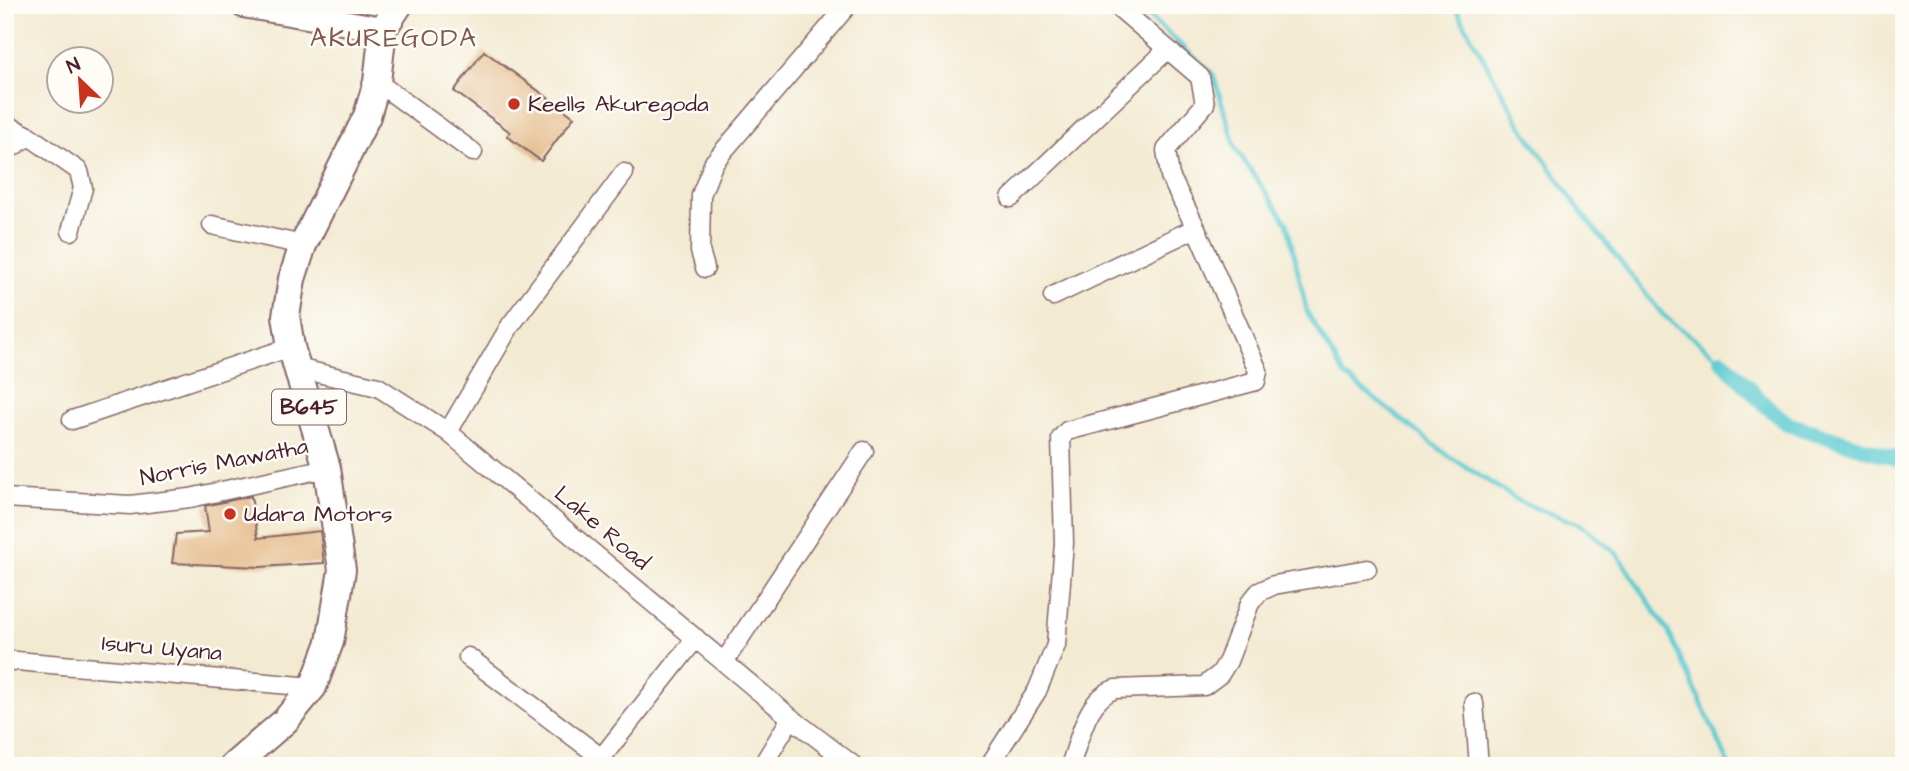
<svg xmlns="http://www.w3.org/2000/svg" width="1909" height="771" viewBox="0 0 1909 771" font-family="'Architects Daughter',sans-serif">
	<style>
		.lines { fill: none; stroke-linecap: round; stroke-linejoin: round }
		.stream { stroke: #5dcad1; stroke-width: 4.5 }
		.canal { stroke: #5dcad1; stroke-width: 16 }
		.building { fill: #e5bc8c }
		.street-casing { stroke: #856665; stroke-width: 21 }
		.secondary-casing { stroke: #856665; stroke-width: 28 }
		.primary-casing { stroke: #856665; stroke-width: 30 }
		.street { stroke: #fff; stroke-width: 18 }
		.secondary { stroke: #fff; stroke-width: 24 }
		.primary { stroke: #fff; stroke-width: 26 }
		.poi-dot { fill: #c8321e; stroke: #fdfcf7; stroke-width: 2.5 }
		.labels { text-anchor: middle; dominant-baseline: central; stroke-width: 5; stroke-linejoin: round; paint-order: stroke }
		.shield { fill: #fdfcf7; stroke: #806168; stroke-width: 2 }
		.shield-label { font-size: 21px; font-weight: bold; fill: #4a1f2b }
		.poi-label { font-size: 23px; fill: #4a1f2b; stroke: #fdfcf7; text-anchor: start }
		.street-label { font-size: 23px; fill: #4a1f2b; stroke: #fdfcf7 }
		.quarter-label { font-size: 26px; letter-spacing: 2px; fill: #80564d; stroke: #fdfcf7 }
	</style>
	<rect width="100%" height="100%" fill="#fdfcf7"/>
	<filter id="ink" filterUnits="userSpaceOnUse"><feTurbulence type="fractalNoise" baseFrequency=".0143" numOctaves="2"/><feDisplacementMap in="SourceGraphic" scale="14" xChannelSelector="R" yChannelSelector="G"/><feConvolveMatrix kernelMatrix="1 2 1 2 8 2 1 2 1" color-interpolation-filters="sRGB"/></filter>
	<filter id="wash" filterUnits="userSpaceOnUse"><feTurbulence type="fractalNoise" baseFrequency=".00686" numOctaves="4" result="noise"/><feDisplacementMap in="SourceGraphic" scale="28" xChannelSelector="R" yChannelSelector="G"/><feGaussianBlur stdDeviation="1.57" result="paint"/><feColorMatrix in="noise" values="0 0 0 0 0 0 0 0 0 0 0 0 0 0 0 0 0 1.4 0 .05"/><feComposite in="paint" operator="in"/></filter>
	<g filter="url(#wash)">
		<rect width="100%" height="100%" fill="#f3ead2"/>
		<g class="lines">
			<path class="stream" d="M1136,5L1213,74L1236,149L1287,223L1307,312L1345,376L1446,454L1522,503L1582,525L1618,555L1669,633L1730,766
				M1454,5L1518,121L1581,212L1663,315L1722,360"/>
			<path class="canal" d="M1722,360L1762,402L1788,424L1904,461"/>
		</g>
		<g id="blocks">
			<path class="building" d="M484,51L574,117L541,161L507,136L510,132L454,91Z
				M251,496L258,538L320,531L324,563L260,567L172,563L176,534L209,532L205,506Z"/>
		</g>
	</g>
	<g filter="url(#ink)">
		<use href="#blocks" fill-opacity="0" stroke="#856665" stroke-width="2"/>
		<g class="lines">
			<g class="street-casing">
				<path id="street" d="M377,82L473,152
					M5,124L29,136
					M5,152L29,136L79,171L83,188L71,231
					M1011,198L1167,50
					M212,225L303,245
					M705,268L700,251L701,195L714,162L848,5
					M1053,296L1196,228
					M297,368L378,387L448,432L791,718L854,766
					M72,420L291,347
					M448,432L510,326L624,173
					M5,498L130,505L190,498L327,468
					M468,657L603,759
					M5,660L313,687
					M724,662L864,451
					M1474,703L1479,766
					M595,766L696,638
					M762,766L791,718
					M989,766L1037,691L1056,645L1064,543L1061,438L1067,431L1256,381L1258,371L1196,228L1170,176L1166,150L1205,104L1200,77L1116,5
					M1070,766C1080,739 1086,699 1115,689L1204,686L1220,674L1228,661L1250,603L1259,592L1274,585L1367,569"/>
			</g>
			<g class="secondary-casing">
				<path id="secondary" d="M243,5L383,29"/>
			</g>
			<g class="primary-casing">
				<path id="primary" d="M233,766L285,721L313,687L330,642L342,570L327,468L291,347L286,316L292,279L303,245L367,116L377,82L383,29L399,5"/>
			</g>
			<use href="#street" class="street"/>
			<use href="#secondary" class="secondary"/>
			<use href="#primary" class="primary"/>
		</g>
	</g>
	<g class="poi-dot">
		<circle cx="514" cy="104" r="7"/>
		<circle cx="230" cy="514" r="7"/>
	</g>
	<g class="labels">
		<rect class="shield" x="272" y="389.5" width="74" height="35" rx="5"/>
		<g class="shield-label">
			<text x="309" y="407">B645</text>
		</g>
		<g class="poi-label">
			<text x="528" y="104">Keells Akuregoda</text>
			<text x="244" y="514">Udara Motors</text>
		</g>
		<g class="street-label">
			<text transform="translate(224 462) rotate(-11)">Norris Mawatha</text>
			<text transform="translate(602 528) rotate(40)">Lake Road</text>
			<text transform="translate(162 648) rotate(5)">Isuru Uyana</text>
		</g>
		<g class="quarter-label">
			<text x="394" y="38">AKUREGODA</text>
		</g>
	</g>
	<rect width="1909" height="771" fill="none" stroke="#fdfcf7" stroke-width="28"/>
	<g transform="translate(80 80) rotate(335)"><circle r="33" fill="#fdfcf7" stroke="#b5a4a5" stroke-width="2"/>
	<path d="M0-5L12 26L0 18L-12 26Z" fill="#c8321e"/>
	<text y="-10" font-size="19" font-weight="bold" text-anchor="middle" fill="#4a1f2b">N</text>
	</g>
</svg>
